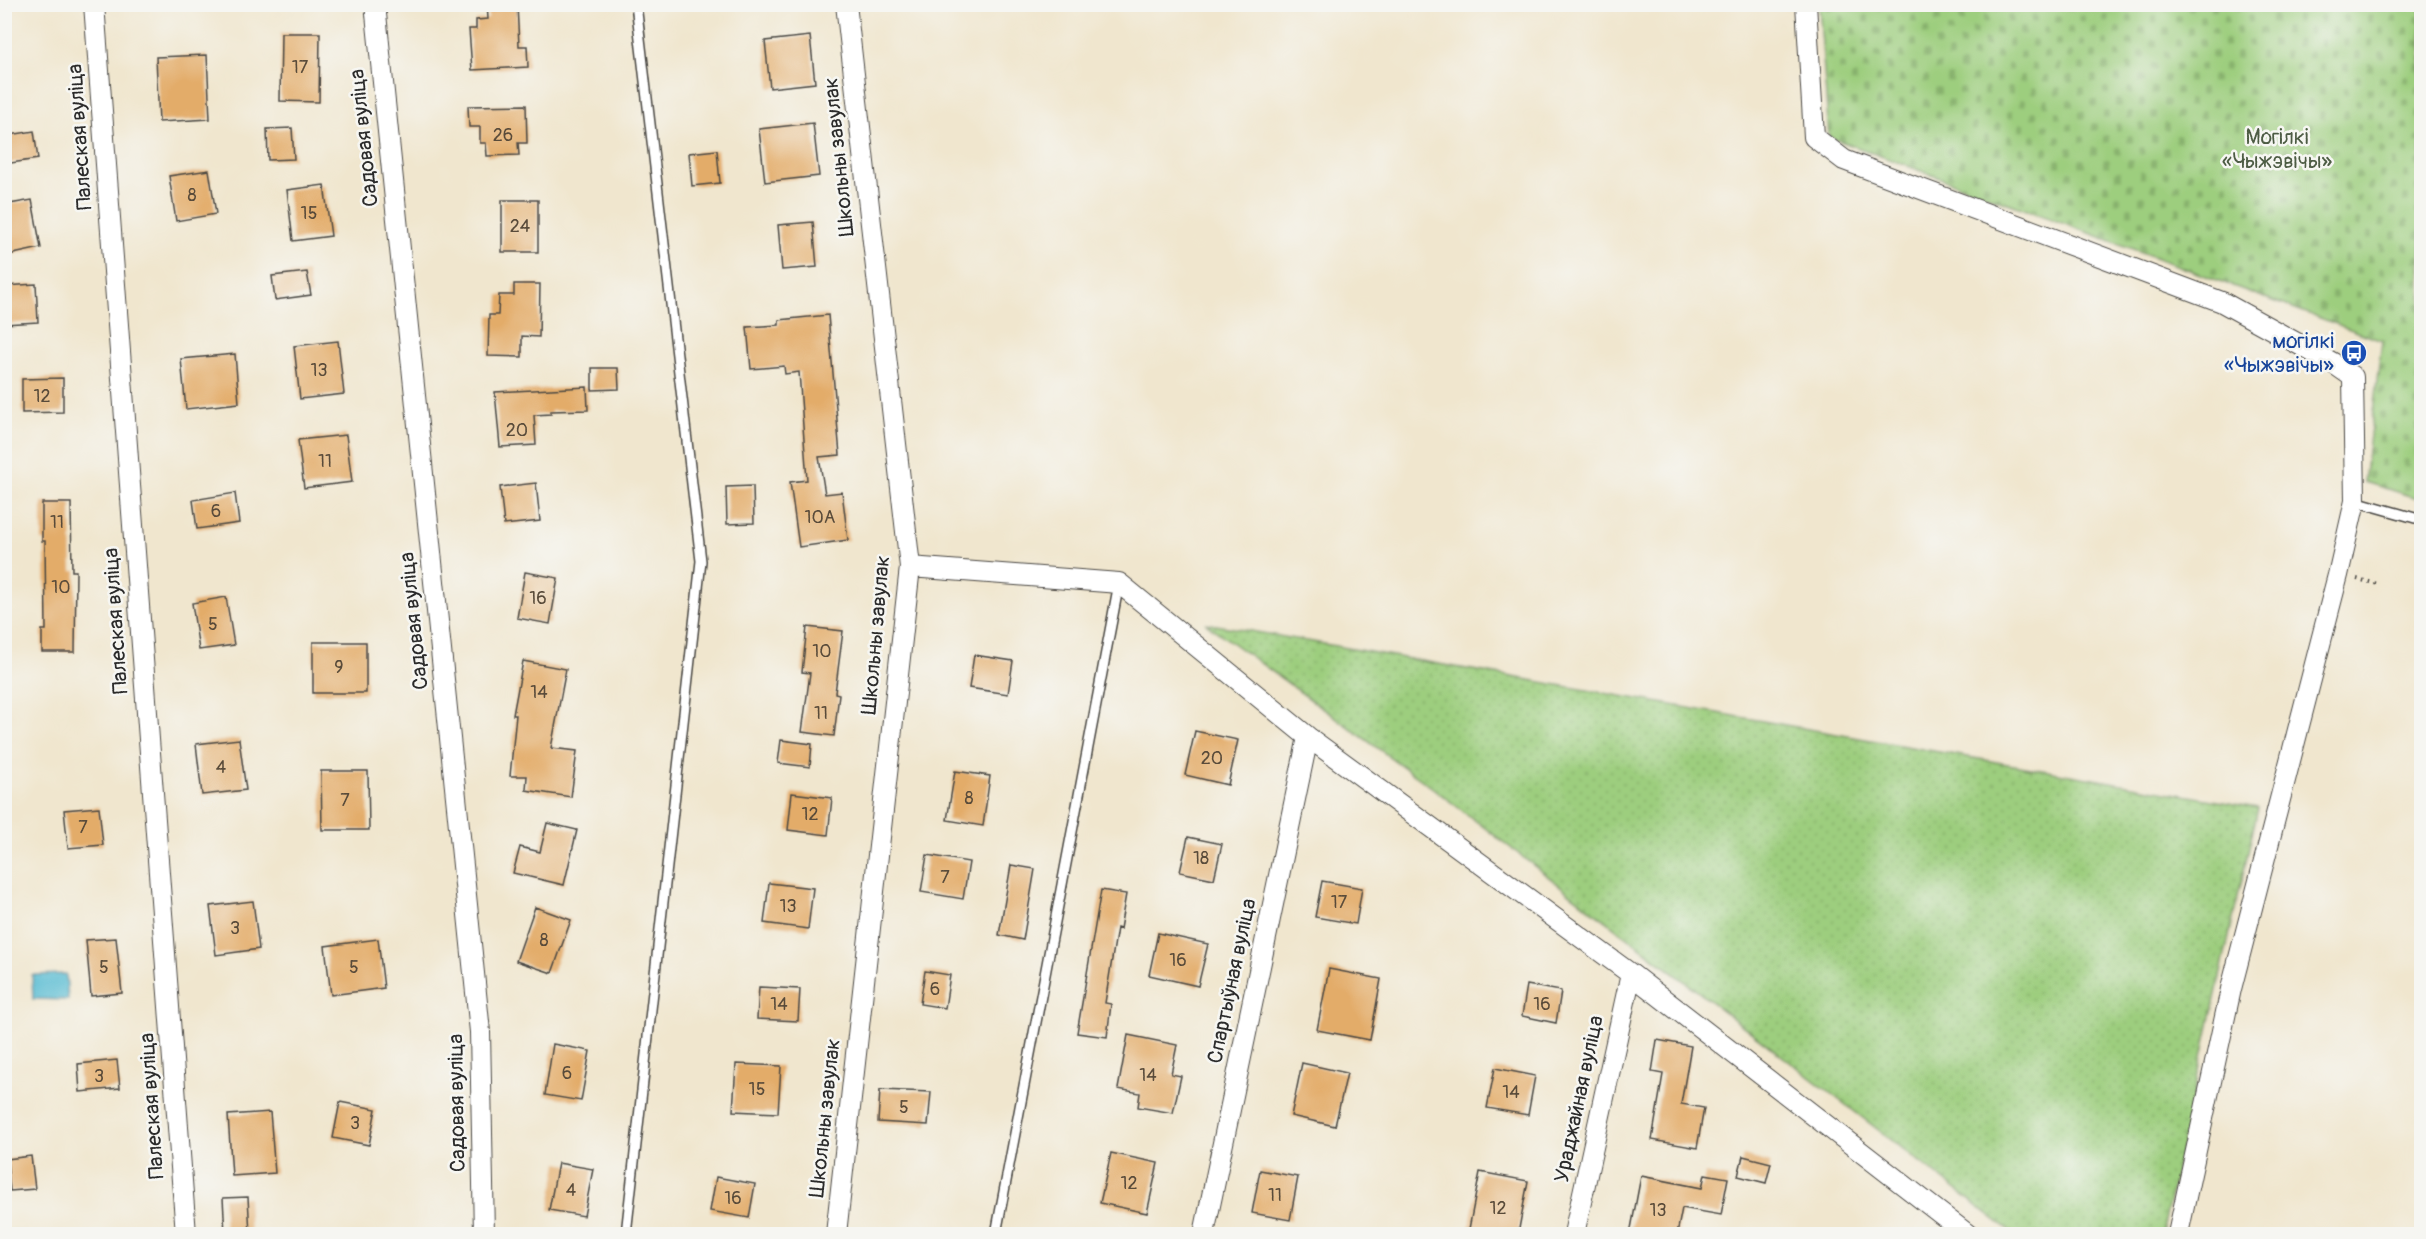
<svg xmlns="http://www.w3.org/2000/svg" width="2426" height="1239" viewBox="0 0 2426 1239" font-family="Pangolin,sans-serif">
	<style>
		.grass { fill: url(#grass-dots); stroke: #647c54; stroke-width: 1.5 }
		.cemetery { fill: url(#cemetery-stones); stroke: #647c54; stroke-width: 1.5 }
		.water { fill: #53bad1; stroke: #3f727e; stroke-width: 1.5 }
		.building { fill: #e3ac69 }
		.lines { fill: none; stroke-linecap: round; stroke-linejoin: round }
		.service-casing { stroke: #494743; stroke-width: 12 }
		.minor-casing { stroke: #494743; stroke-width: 22 }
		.path { stroke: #494743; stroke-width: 4; stroke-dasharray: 1.5 4.5; stroke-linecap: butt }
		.service { stroke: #fff; stroke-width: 9 }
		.minor { stroke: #fff; stroke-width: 20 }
		.labels { text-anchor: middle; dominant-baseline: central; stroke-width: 5; stroke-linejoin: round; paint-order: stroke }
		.number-label { font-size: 18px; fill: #594b3a }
		.street-label { font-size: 21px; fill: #2b2b2b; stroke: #f6f6f2 }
		.park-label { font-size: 21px; fill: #4d5c44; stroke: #f6f6f2 }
		.transit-label { font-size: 21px; fill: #164399; stroke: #f6f6f2; text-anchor: end }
	</style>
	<defs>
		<pattern id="grass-dots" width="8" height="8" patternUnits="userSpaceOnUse" patternTransform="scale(1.5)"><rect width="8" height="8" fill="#9dce7e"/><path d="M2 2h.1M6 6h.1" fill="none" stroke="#87b16d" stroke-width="1.8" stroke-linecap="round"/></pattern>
		<pattern id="cemetery-stones" width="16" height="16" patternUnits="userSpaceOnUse" patternTransform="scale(1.5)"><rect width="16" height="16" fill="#9dce7e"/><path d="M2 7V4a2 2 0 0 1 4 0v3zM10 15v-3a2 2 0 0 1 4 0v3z" fill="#87b16d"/></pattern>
	</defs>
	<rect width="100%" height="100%" fill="#f6f6f2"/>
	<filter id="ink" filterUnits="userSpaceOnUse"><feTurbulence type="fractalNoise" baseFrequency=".0167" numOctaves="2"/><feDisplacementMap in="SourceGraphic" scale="12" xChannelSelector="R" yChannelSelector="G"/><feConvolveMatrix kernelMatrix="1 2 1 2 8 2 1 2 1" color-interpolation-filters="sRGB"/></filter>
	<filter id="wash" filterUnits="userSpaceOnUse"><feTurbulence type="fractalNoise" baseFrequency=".008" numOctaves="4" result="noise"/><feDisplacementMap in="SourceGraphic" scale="24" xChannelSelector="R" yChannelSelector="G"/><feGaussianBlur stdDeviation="1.35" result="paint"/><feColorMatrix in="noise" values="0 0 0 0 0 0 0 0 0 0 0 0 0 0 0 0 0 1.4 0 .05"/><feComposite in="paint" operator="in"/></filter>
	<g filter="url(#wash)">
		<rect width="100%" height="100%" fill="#f0e6ce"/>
		<path class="grass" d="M1205,623L2258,808L2162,1234H2014L1434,789Z"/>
		<path class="cemetery" d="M1819,5H2421V499L2364,482L2382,341L1829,137Z"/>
		<path class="water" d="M66,974L68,1000L33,999L32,975Z"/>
		<g id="blocks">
			<path class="building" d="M487,4H517L519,46H527L528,67L472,70L469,29H476V20L488,19Z
				M281,33H320L319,102L280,101Z
				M810,36L815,83L770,88L765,41Z
				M207,55L210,119L159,122L156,57Z
				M526,105L527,143H518L519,155L487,156L486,143H480V127H469L468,106Z
				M813,123L819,176L765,182L759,129Z
				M292,128L294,159L268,160L267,129Z
				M34,131L38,159L4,164V136Z
				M717,150L720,183L692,186L689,153Z
				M209,170L216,214L176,221L169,176Z
				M324,185L331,236L293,241L287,190Z
				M32,200L41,248L4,256V205Z
				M502,200H538V252H502Z
				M813,222L817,267L782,270L778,225Z
				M307,272L311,295L275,300L272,276Z
				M36,284L38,322L4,324V286Z
				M514,284H540L539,337L522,336V357L488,356L489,315H498L499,295H514Z
				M828,315L840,455L819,457L825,494L842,492L848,540L799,547L790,482L807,480L799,372L785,374L784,366L751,369L747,327L779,325V320Z
				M338,341L344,394L300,399L294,346Z
				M235,354L239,403L186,409L181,359Z
				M592,368H618L619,389L592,390Z
				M63,378V412L22,413V379Z
				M587,387L588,410L551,411V414L534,415L536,445L500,447L495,392Z
				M346,435L352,482L304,488L298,440Z
				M536,483L540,521L504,525L500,487Z
				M753,486L754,523L727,524L726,487Z
				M235,493L239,523L197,529L193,500Z
				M42,503H71L72,571H76L75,652H42V630H46L45,541H42Z
				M525,572L558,578L550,624L517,618Z
				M226,597L234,645L199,650L192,603Z
				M807,627L843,631L835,693L839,694L834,736L802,732L810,673L802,672Z
				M313,642H366V693H313Z
				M974,655L1013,661L1008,694L969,688Z
				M523,661L566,669L551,748L577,751L571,797L526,790L527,776H510L516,715H513Z
				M1195,731L1238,740L1228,785L1185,775Z
				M239,739L246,790L202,795L196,744Z
				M781,740L812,744L810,767L778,763Z
				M321,771H368L369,830H322Z
				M955,771L990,776L983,826L947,820Z
				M792,793L832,798L828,835L788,830Z
				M99,807L103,845L68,848L64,810Z
				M547,823L577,830L564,885L513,873L520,847L540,852Z
				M1188,837L1222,844L1214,879L1180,872Z
				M927,855L969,862L963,899L921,892Z
				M1011,865L1035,869L1023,940L999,935Z
				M1322,881L1362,888L1356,924L1315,917Z
				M769,883L813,888L808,929L764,923Z
				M1101,890L1126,894L1120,929L1117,928L1105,1003L1111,1004L1107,1037L1077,1033Z
				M253,901L259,949L216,955L210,906Z
				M535,907L571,920L552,973L516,961Z
				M1158,933L1208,944L1198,986L1149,975Z
				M116,938L122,993L91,996L86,940Z
				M378,939L384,988L331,995L325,946Z
				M1329,969L1381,979L1370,1040L1317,1030Z
				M925,971L950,975L945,1008L920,1004Z
				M1527,985L1561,991L1556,1023L1522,1016Z
				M759,987L800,989L798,1021L757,1019Z
				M1128,1035L1177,1045L1171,1074L1181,1076L1173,1113L1138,1107L1140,1093L1118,1089Z
				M1657,1040L1691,1046L1681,1104L1704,1108L1697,1148L1652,1140L1663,1074L1652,1072Z
				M553,1044L590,1051L581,1101L545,1095Z
				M117,1060L120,1088L80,1092L78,1064Z
				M1302,1063L1347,1073L1335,1126L1291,1116Z
				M736,1064L781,1066L778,1113L733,1111Z
				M1495,1068L1535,1076L1528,1115L1487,1108Z
				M880,1090L931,1092L928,1125L878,1122Z
				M340,1102L376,1109L369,1145L333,1138Z
				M270,1112L275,1173L232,1176L228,1115Z
				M1111,1153L1158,1163L1147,1213L1100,1203Z
				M31,1156L35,1189L10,1191L7,1159Z
				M1743,1156L1771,1163L1766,1183L1738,1176Z
				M558,1163L593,1169L584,1216L549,1210Z
				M1260,1170L1298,1177L1290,1220L1252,1213Z
				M1480,1172L1528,1181L1518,1234H1468Z
				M1705,1174L1728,1178L1721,1215L1682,1208L1677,1234H1630L1641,1176L1702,1188Z
				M716,1177L755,1184L749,1218L710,1211Z
				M248,1197L250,1234H225L223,1198Z"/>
		</g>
	</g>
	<g filter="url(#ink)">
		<use href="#blocks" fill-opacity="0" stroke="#494743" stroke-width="1.5"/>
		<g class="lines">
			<g class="service-casing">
				<path id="service" d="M2355,501L2422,520
					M626,1234L701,561L636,4
					M996,1234L1119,583"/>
			</g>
			<g class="minor-casing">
				<path id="minor" d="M94,4L186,1234
					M375,4L480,1032L484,1234
					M1806,4L1814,137L1844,160L2222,302L2333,363L2353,377L2355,501L2338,575L2231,989L2178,1234
					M910,567L1119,583L1308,737L1631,974L1967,1234
					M836,1234L910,567L846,4
					M1204,1234L1308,737
					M1574,1234L1631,974"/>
			</g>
			<path class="path" d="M2357,579L2378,584"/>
			<use href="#service" class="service"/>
			<use href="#minor" class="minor"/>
		</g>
	</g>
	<defs>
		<g id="bus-disc" transform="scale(1.35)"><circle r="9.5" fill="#1a4fb4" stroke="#f6f6f2"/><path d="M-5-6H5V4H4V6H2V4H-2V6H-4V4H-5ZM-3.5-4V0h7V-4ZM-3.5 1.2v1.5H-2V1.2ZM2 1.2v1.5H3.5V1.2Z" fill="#fff"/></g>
	</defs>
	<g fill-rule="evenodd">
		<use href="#bus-disc" x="2354" y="353"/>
	</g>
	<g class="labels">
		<g class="number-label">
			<text x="300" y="67">17</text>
			<text x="503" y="135">26</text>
			<text x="192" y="195">8</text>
			<text x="309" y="213">15</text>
			<text x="520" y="226">24</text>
			<text x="319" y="370">13</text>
			<text x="42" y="396">12</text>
			<text x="517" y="430">20</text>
			<text x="325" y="461">11</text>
			<text x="216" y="511">6</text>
			<text x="820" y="517">10А</text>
			<text x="57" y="522">11</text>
			<text x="61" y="587">10</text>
			<text x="538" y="598">16</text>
			<text x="213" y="624">5</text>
			<text x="822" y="651">10</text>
			<text x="339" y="667">9</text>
			<text x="539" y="692">14</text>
			<text x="821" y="713">11</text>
			<text x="1212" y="758">20</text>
			<text x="221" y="767">4</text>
			<text x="969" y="798">8</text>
			<text x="345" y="800">7</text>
			<text x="810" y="814">12</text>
			<text x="83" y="827">7</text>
			<text x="1201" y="858">18</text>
			<text x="945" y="877">7</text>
			<text x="1339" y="902">17</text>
			<text x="788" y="906">13</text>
			<text x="235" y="928">3</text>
			<text x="544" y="940">8</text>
			<text x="1178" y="960">16</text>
			<text x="104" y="967">5</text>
			<text x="354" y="967">5</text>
			<text x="935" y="989">6</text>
			<text x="779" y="1004">14</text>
			<text x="1542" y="1004">16</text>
			<text x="567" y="1073">6</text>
			<text x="1148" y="1075">14</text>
			<text x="99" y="1076">3</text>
			<text x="757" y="1089">15</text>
			<text x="1511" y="1092">14</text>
			<text x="904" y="1107">5</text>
			<text x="355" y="1123">3</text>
			<text x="1129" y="1183">12</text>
			<text x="571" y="1190">4</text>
			<text x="1275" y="1195">11</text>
			<text x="733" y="1198">16</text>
			<text x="1498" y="1208">12</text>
			<text x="1658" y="1210">13</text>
		</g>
		<g class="street-label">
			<text transform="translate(80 137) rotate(-94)">Палеская вуліца</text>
			<text transform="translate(364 138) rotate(-96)">Садовая вуліца</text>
			<text transform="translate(839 157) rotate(-96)">Школьны завулак</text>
			<text transform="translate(116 621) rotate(-94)">Палеская вуліца</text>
			<text transform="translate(414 621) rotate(-96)">Садовая вуліца</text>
			<text transform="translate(876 635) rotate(-85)">Школьны завулак</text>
			<text transform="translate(1232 981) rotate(-78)">Спартыўная вуліца</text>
			<text transform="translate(1579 1099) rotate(-78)">Ураджайная вуліца</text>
			<text transform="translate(457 1103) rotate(-91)">Садовая вуліца</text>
			<text transform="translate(152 1106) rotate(-94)">Палеская вуліца</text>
			<text transform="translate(825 1118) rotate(-84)">Школьны завулак</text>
		</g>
		<g class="park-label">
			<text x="2277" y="137">Могілкі<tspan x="2277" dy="24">«Чыжэвічы»</tspan></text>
		</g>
		<g class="transit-label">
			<text x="2334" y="341">могілкі<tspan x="2334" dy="24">«Чыжэвічы»</tspan></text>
		</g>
	</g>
	<rect width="2426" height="1239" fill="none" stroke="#f6f6f2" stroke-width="24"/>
</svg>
